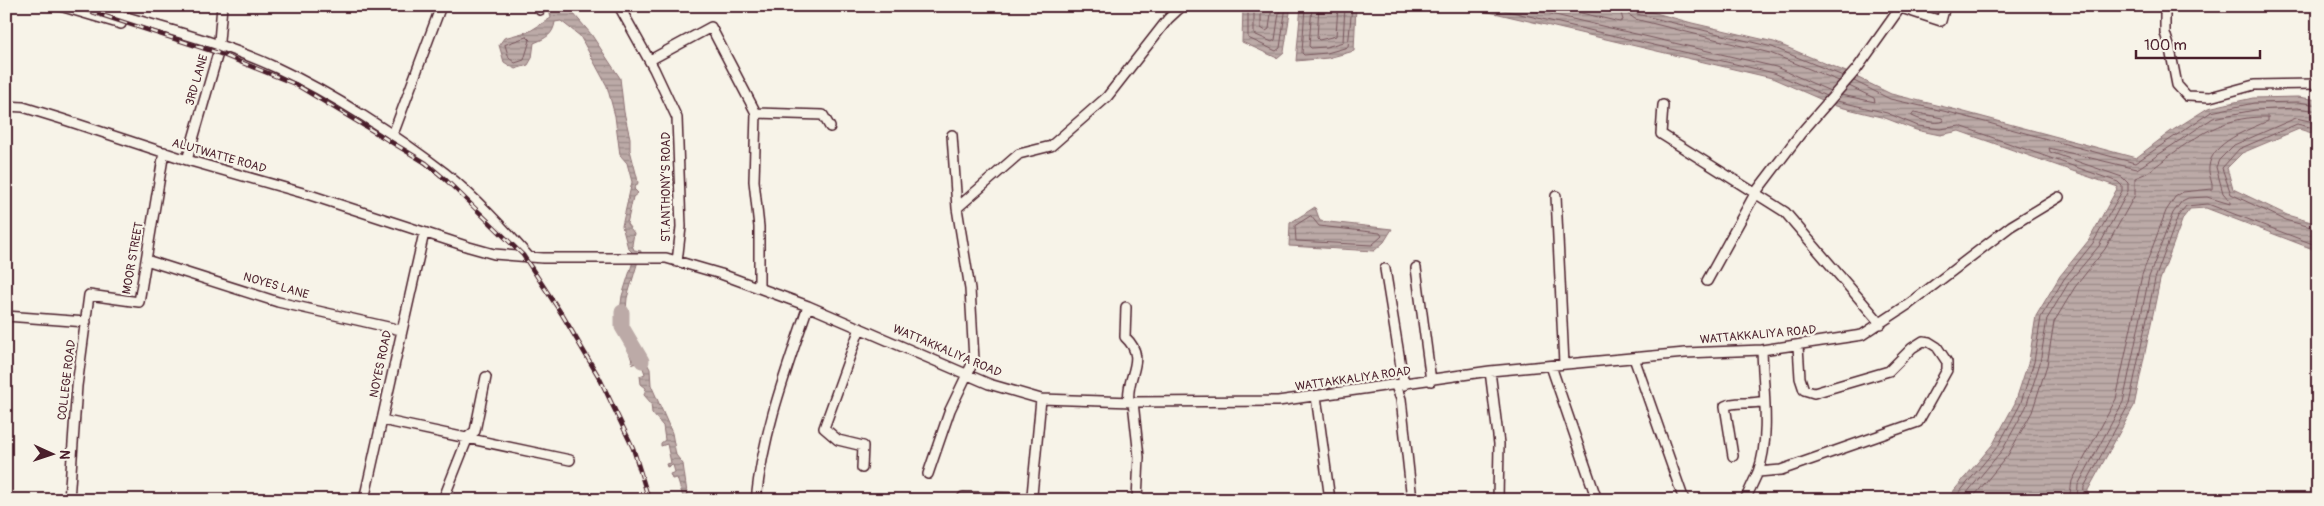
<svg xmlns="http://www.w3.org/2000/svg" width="2324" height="506" viewBox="0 0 2324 506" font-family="Pangolin,sans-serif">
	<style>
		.water { fill: url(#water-rules); stroke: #8e7275 }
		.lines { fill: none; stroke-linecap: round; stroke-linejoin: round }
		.shore { stroke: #78575d; stroke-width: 1 }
		.river { stroke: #bcaaa7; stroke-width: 15 }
		.street-casing { stroke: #4a1f2b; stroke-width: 12 }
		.street { stroke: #f7f3e8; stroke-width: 9 }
		.rail-casing { stroke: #4a1f2b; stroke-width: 4.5 }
		.rail { stroke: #f7f3e8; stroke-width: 2.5; stroke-dasharray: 8; stroke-linecap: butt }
		.labels { text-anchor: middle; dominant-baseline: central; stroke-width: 4.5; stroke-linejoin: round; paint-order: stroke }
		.street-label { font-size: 12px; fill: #4a1f2b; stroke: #f7f3e8 }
	</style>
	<defs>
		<pattern id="water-rules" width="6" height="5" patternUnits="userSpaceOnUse" patternTransform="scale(1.25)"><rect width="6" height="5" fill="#bcaaa7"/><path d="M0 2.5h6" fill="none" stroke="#9b8a88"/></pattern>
	</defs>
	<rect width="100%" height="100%" fill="#f7f3e8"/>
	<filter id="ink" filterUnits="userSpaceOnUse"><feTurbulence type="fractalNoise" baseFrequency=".02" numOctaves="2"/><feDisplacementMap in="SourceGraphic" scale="10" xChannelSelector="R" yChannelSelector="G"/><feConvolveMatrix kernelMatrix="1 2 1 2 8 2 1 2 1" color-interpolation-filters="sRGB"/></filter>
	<g filter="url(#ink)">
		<path class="water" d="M548,6H567L591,34L620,78L624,112L630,138V150L637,177L638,183L634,189L638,193L633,197L627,224L634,233L632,245L634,250L641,251L627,298L625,322L650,369L651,385L672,433L676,455L683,464L688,500H684L677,478L672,479L670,474L675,472L673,465L667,467L666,464L671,463L667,444L661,446V443L665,440L663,426L652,413L651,403L644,395L646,388L641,384L640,376L645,374L641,362L633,364L629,352L633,338L618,326L622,296L635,255L628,248L622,226L632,182L627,163L620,155L615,116L607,86L580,36L561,21L555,22C553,35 546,38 534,43L532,58L528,65L515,69L504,62L499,45L504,38L530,31L551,18Z
			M1243,6H1291L1284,52L1277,58L1242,42Z
			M1301,6H1356L1354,51L1328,58L1296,61Z
			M1455,6H1630L1692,23L1774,42L1846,72L1891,94L1953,109L2136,158L2170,132L2208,108L2253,98L2298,97L2318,100V135L2299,129L2242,153L2227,168L2233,189L2287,215L2318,224V251L2206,208L2190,209L2183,218L2160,280L2134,406L2088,490V500H1946L1993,444L2015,403L2029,360L2036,316L2060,276L2089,240L2118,187L1959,131L1940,135L1916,130L1885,118L1836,106L1772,78L1499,14Z
			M1315,207L1320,221L1392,229L1384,242L1374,251L1289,246L1290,223Z"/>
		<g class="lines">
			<path class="shore" d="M1248,6V38L1276,51L1280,48L1286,6
				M1254,6V34L1272,42L1275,40L1280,6
				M1261,6V28L1266,31L1269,29L1272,6
				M1305,6L1302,53L1304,55L1327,53L1348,47L1352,6
				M1312,6L1309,46L1311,48L1326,47L1343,42L1345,6
				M1319,6L1317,38L1319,40L1336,36L1338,6
				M1486,6L1774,73L1826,96
				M1517,6L1776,67L1830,91
				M1551,6L1620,22L1623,20L1619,6
				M1627,6L1628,14L1635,19L1770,53L1839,81
				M1633,6L1634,11L1637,14L1772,47L1843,76
				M527,37L530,40L524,60L515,63L509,58L505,45Z
				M1854,81L1890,99L1952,113L2135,163L2211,112L2254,103L2298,102L2318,105
				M1841,95L1875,102L1874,98L1849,86
				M1837,101L1887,113L1918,126L1940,129L1960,126L2118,182L2122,186V191L2093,243L2064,279L2041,317L2034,362L2020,405L1998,446L1953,500
				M1914,112L1942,118L1944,121C1936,125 1920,120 1912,116Z
				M2318,129L2297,124L2239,149L2222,168L2231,194L2285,220L2318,229
				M1311,216L1319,226L1380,233L1382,236L1372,245L1296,241L1295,226Z
				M1961,500L2003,449L2026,407L2040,363L2047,319L2069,282L2099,246L2128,191V183L2122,177L2050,152L2049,148L2137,169L2213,118L2255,110L2297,108L2318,111
				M1971,500L2008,455L2032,412L2047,365L2054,322L2075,287L2105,249L2135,195V178L2147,173C2184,145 2218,115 2268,117V121C2250,129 2211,142 2209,167C2208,175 2213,182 2212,189L2183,192L2175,197L2166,211L2142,275L2116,399L2072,481L2069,500
				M2077,500L2078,485L2123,402L2149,277L2173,213L2182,201L2188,198L2207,197L2230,204V201L2223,193L2216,167L2219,160L2234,145L2296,118L2318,123
				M2083,500L2084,487L2129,404L2155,279L2178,216L2186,206L2208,204L2318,246"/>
			<path class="river" d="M622,312V327L642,361"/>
			<g class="street-casing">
				<path id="street" d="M60,6L121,24
					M90,6C153,26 217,40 277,68C333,94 396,135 445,173C474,196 503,228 528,256
					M539,6L540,10
					M619,6L654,69L677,118L681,227L677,262
					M1895,6L1941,21L1945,6
					M2165,6V33L2170,49L2177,85L2187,96L2210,97L2254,85L2318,84
					M650,60L711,27L756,113L754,181L759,227V288
					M1663,105L1661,134L1785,212L1881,324
					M6,106L23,107L62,119L187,160L310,195L469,247L494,254L543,258H666L721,274L759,288L808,306L989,384L1041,399L1133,402L1278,401L1490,371L1685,353L1762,350L1862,335L1909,304L2011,226L2059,197
					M756,113L823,115L830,127
					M395,129L441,6
					M187,160L218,53L222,6
					M1556,196L1564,364
					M957,208L1019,154L1051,146L1107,97L1168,19L1182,6
					M146,260L278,302L401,330
					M1416,268L1431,381
					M1385,269L1404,385
					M1707,281L1756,192L1801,133L1856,70L1900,8
					M1126,307L1125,337C1149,359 1125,376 1129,402
					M6,316L86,322
					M860,328L824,428L838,440L863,446L862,468
					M1762,350C1763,387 1771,437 1758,472L1781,470L1918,422L1947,370V362L1937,347L1929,342L1923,341L1912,348L1889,371L1814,393L1804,390L1800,378L1798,346
					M1634,358L1684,500
					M1551,366L1597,500
					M1490,371L1499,444L1498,500
					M1396,386L1401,399L1412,500
					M1316,396L1330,500
					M1133,402L1139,457L1137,500
					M382,420L570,460
					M1733,456L1725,406C1734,401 1751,405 1763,401
					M928,474L950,410L974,360L970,289L957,208L952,135
					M69,500L77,386L89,295L139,302L164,152
					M364,500L424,233
					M443,500L468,437L475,431L486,377
					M756,500C763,432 786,371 808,306
					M963,500V497L1027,498L1032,495L1041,399
					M1745,500L1758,472"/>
			</g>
			<use href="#street" class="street"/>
			<g class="rail-casing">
				<path id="rail" d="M74,6L218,53L295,84L426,163L446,180L523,255L563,316L600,379L633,448L649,500"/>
			</g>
			<use href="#rail" class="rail"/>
		</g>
	</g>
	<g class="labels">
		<g class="street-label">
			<text transform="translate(197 80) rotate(-74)">3RD LANE</text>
			<text transform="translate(219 156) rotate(16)">ALUTWATTE ROAD</text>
			<text transform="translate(666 187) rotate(-90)">ST.ANTHONY'S ROAD</text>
			<text transform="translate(133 258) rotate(-80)">MOOR STREET</text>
			<text transform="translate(276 286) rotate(16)">NOYES LANE</text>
			<text transform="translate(1758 335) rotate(-5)">WATTAKKALIYA ROAD</text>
			<text transform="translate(947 351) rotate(23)">WATTAKKALIYA ROAD</text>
			<text transform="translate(381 364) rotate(-78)">NOYES ROAD</text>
			<text transform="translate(1353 379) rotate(-8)">WATTAKKALIYA ROAD</text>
			<text transform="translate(67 380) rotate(-83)">COLLEGE ROAD</text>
		</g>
	</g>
	<rect width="2324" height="506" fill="none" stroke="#f7f3e8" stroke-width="25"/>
	<rect x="12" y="12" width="2299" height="481" fill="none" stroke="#4a1f2b" stroke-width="2" filter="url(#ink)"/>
	<g transform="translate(52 454) rotate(93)" stroke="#f7f3e8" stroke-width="4" paint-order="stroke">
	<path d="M0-4L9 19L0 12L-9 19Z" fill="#4a1f2b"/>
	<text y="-8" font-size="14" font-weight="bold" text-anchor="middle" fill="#4a1f2b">N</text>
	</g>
	<path d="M2136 50v8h124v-8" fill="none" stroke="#4a1f2b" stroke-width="2.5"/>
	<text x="2144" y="50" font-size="15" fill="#4a1f2b" stroke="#f7f3e8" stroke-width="4" paint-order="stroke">100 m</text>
</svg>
